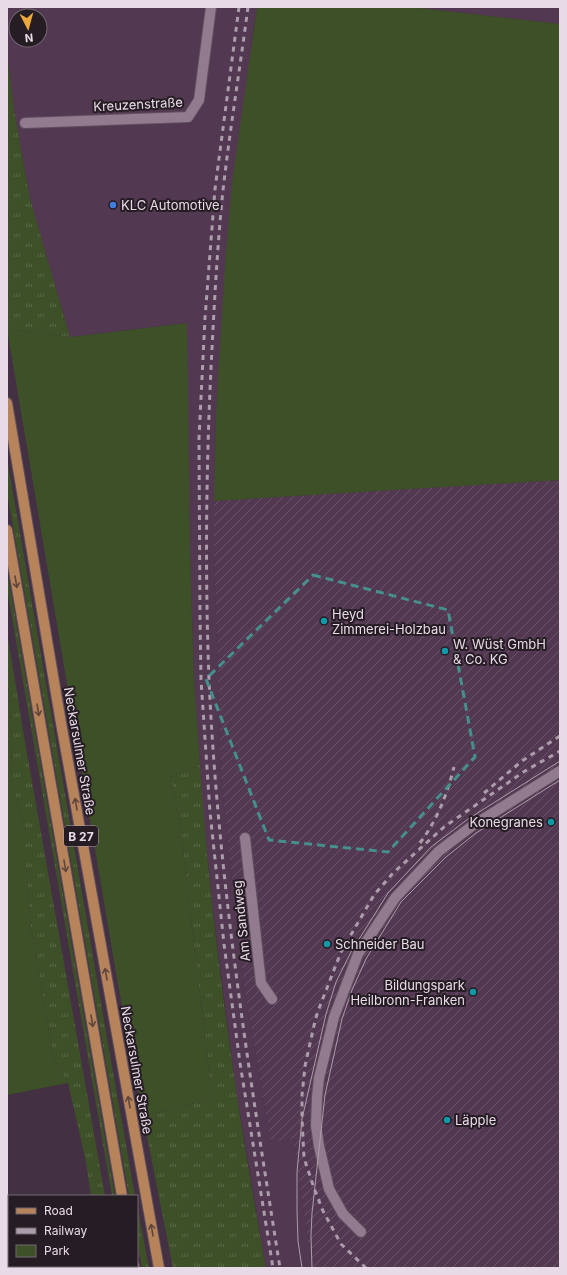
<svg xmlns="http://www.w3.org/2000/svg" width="567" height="1275" viewBox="0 0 567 1275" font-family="Inter,sans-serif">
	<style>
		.built { fill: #523850; fill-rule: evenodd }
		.industrial { fill: url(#industrial-furrows) }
		.grass { fill: url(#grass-tufts) }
		.green { fill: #3e5028 }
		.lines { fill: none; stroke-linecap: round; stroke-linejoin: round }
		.minor-casing { stroke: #5f4f5e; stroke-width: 12 }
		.major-casing { stroke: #5f4f5e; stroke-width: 12 }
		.minor { stroke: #927a8f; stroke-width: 10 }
		.major { stroke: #b6835a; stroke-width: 10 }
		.tram { stroke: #ac9dab; stroke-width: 1 }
		.rail { stroke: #ac9dab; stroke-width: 3; stroke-dasharray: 5 5; stroke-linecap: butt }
		.oneway { stroke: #5f453a }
		.marked { fill: none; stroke: #458f8c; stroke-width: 3; stroke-dasharray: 8 5; stroke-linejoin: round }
		.shop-dot { fill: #3f7fe0; stroke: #251c24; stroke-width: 1.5 }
		.culture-dot { fill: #0f9aa8; stroke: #251c24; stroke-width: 1.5 }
		.labels { text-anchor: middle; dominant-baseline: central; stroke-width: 4; stroke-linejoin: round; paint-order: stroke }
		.shield { fill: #251c24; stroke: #aea2ac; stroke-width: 1 }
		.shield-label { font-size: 12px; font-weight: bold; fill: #e8dbe7 }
		.street-label { font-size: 13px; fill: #e8dbe7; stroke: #251c24 }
		.poi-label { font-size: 13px; fill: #e8dbe7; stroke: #251c24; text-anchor: start }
	</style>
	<defs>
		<pattern id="industrial-furrows" width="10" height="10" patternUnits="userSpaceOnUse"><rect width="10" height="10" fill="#523850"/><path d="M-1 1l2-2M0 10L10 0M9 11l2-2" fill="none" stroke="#6b5469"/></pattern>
		<pattern id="grass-tufts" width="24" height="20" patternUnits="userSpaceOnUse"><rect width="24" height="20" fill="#3e5028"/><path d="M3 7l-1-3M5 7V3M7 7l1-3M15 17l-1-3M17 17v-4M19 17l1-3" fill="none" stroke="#5a6947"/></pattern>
	</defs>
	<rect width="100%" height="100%" fill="#443043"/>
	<path class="built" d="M7,7H257L253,31L216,412L214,551L221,778L244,987L271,1142L293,1139L312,1268H266L235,1084L213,909L203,812L194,680L190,552L186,323L70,337L30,199L14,110L7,51ZM16,16H40V40H16Z
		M410,7H560V24Z"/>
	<path class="industrial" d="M560,480V1268H312L293,1139L271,1142L244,987L221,778L214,551V501Z"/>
	<path class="grass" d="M7,51L14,110L30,199L70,337L7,329Z
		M7,458L111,1061L135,1196H129C88,961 48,726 7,492Z
		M7,569L115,1196H112L7,589Z
		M7,632L25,742L105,1196H91L86,1162L68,1083L54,1060L31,929L26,866V834L11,780L12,739L9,691L7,685Z
		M200,765C207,872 220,978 235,1083C244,1145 255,1206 266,1268H173L143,1116L212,1099L181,833L171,777Z
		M137,1205L149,1268H142L137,1241Z"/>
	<path class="green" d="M257,7H410L560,24V480L214,501L216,412L225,264L232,183Z
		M187,323L190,552L194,680L200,765L171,777L181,833L212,1099L143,1116L117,979L7,329L70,337Z
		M7,685L9,691L12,739L11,780L26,834V866L31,929L54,1060L68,1083L7,1095Z
		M7,1241H9V1266H92L93,1268H7Z"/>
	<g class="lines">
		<g class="minor-casing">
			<path id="minor" d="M25,123L188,117L199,100L211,7
				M245,838L261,983L272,999
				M361,1232L343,1214L329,1189L319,1146L316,1126L317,1097L319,1078L334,1017L358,954L395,898L439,851L472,826L560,771"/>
		</g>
		<g class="major-casing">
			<path id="major" d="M7,403L61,723L159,1268
				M7,530L122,1196
				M134,1266V1268"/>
		</g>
		<use href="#minor" class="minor"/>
		<use href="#major" class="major"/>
		<path class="tram" d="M302,1268L298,1241L297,1211V1172L302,1119L326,1014L336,982L351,952L388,893L431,847L468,819L560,761
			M312,1268L311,1236L312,1213L325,1095L342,1019L352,990L366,959L401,902L446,857L476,833L560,780"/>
		<path class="rail" d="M239,7L215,189L205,318L199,438L200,618L201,680L210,812L224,944L240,1063L273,1268
			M248,7C240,68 230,129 223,190C217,249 214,309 211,368C206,472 205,576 209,680C218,878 249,1073 280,1268
			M484,793L522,761L560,736
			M420,843C437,820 447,795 454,767
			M366,1268L341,1244L323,1211L314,1188L304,1158L302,1119V1095L305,1066L315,1021L318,1011L341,952L374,895L393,873L444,827L525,771L560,751"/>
	</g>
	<defs><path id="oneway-shaft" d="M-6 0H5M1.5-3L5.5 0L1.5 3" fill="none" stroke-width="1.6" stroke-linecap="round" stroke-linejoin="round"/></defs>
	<g class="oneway">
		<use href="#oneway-shaft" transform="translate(16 582) rotate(80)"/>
		<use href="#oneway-shaft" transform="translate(38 710) rotate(80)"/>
		<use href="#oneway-shaft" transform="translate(76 804) rotate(-100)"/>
		<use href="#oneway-shaft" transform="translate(65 866) rotate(80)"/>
		<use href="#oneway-shaft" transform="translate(106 974) rotate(-100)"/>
		<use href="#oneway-shaft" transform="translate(92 1021) rotate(80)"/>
		<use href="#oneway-shaft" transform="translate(129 1102) rotate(-100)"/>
		<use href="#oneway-shaft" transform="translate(152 1230) rotate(-100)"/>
	</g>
	<path class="marked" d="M313,575L448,610L475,757L388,852L269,840L206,679Z"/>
	<circle class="shop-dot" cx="113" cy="205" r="4"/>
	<g class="culture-dot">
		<circle cx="324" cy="621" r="4"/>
		<circle cx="445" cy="651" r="4"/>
		<circle cx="551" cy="822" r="4"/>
		<circle cx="327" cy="944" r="4"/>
		<circle cx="473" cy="992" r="4"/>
		<circle cx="447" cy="1120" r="4"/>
	</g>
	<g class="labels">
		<rect class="shield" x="64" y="826" width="34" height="20" rx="3"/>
		<g class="shield-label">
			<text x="81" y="836">B 27</text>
		</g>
		<g class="street-label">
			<text transform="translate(138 104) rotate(-3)">Kreuzenstraße</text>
			<text transform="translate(80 751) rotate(80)">Neckarsulmer Straße</text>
			<text transform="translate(241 921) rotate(-96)">Am Sandweg</text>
			<text transform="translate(137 1070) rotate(80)">Neckarsulmer Straße</text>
		</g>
		<g class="poi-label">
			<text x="121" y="205">KLC Automotive</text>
			<text x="332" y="614">Heyd<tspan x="332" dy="15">Zimmerei-Holzbau</tspan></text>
			<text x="453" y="644">W. Wüst GmbH<tspan x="453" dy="15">&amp; Co. KG</tspan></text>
			<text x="543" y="822" text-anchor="end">Konegranes</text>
			<text x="335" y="944">Schneider Bau</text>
			<text x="465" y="985" text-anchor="end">Bildungspark<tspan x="465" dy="15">Heilbronn-Franken</tspan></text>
			<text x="455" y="1120">Läpple</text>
		</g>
	</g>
	<rect width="567" height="1275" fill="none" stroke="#e8dbe7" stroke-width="16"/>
	<rect x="8" y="1195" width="130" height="72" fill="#251c24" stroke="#736872"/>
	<rect x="16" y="1208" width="20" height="6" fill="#b6835a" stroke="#736872"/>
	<text x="44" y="1215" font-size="12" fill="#e8dbe7">Road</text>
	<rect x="16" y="1228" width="20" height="6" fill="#ac9dab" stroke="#736872"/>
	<text x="44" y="1235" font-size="12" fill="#e8dbe7">Railway</text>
	<rect x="16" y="1245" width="20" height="12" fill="#3e5028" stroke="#736872"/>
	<text x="44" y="1255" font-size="12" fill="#e8dbe7">Park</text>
	<g transform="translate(28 28) rotate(174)"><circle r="19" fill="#251c24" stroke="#736872"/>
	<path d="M0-3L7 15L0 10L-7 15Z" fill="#eda83c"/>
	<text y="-6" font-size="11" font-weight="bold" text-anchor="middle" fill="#e8dbe7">N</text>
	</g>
</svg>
